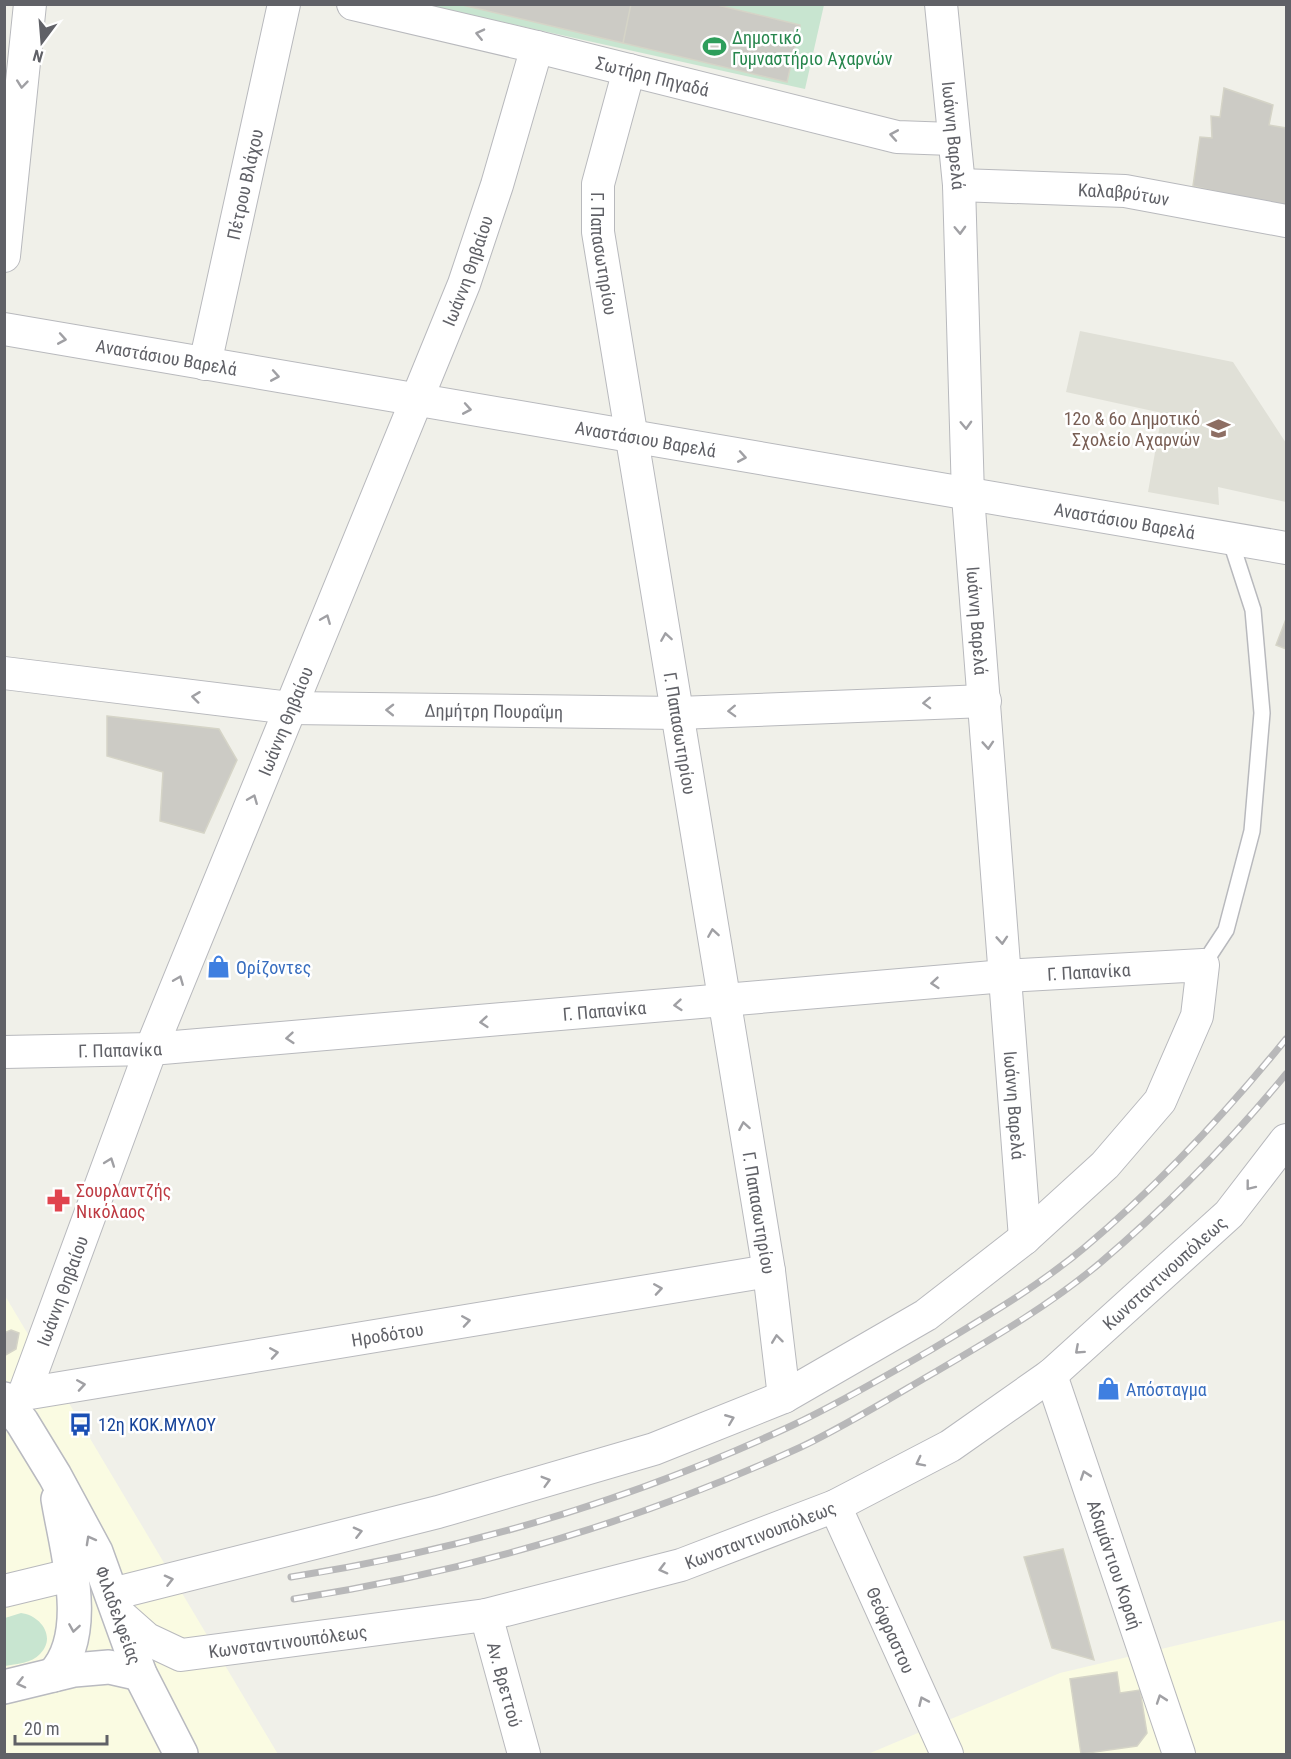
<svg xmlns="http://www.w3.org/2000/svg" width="1291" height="1759" font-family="'Roboto Condensed',sans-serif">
  <rect width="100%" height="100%" fill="#f0f0e9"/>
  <path fill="#fafbe2" d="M4,1294l272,457 2,3h-273z
    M1284,1620l2,5v129h-418l192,-81z"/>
  <path fill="#e0e0d7" d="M1080,331l153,31 53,81v59l-68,-15 1,18 -71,-13 14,-79 -96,-21z"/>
  <path fill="#c8e5d0" d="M425,5h399l-19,84z
    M21,1613c19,2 36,24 19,41 -8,9 -24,10 -35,12v-48z"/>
  <path fill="#cccbc5" stroke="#d5d4c7" stroke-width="1.5" d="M458,4h173l-8,39z
    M458,4h255l87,21 -13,57z
    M1224,88l49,17 -4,20 17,3v80l-93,-22 7,-49 12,1 -1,-22 9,1z
    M1286,619v30l-10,-4z
    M107,716l112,13 18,31 -33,73 -44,-12 3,-49 -56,-16z
    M11,1330l8,3 -3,16 -12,7v-23z
    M1063,1549l31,111 -42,-12 -28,-91z
    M1117,1672l3,21 20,-3 7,43 -10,13 -56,8 -11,-75z"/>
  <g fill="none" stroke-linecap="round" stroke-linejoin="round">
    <defs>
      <path id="lane" d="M1203,965l23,-35 26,-99 10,-118 -9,-103 -23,-71"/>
      <g id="street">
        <path id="s1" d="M353,4l184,43 360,90 55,2"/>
        <path id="s2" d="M941,4l18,181 9,311 57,742"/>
        <path id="s3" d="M629,70l-31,114v48l171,1039 15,126"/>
        <path id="s4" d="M959,185l166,6 161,30"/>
        <path d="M4,256l26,-252"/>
        <path id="s5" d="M4,329l1282,219"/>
        <path id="s6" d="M205,364l79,-360"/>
        <path id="s7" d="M4,673l286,35 388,5 307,-12"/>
        <path id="s8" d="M4,1052l147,-3 854,-73 198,-11 -6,51 -37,85 -55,64 -80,73 -99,77 -142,82 -130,52 -216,63 -326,82"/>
        <path id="s9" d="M1051,1375l128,379"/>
        <path id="s10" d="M24,1394l127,-345 313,-765 33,-99 40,-138"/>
        <path id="s11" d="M8,1404l16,-10 745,-123"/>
        <path id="s12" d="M835,1506l112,248"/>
        <path d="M4,1591l66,-16"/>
        <path id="s13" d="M486,1615l38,139"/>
        <path id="s14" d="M121,1616l26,23 34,16 305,-40 195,-50 154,-59 115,-60 101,-71 178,-161 57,-74"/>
      </g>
      <g id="secondary">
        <path id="s15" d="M4,1399l18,23 33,54 41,76 44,122 41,80"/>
        <path d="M53,1675c40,-41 13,-126 5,-176"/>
        <path d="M4,1687l70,-17 35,-3 31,7"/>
      </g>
    </defs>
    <use href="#lane" stroke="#b8b9bd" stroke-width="18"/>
    <use href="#street" stroke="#b8b9bd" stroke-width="34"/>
    <use href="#secondary" stroke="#b9bac0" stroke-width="36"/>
    <use href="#lane" stroke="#fff" stroke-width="15"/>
    <use href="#street" stroke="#fff" stroke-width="32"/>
    <use href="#secondary" stroke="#fff" stroke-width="33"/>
    <defs>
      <path id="rail" d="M291,1577c173,-27 341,-77 500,-151 47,-22 93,-49 138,-75 53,-32 107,-63 155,-103 74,-62 141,-134 202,-209
        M294,1599c174,-27 346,-78 507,-152 46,-22 91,-50 136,-76 56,-33 113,-66 163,-108 67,-57 130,-121 186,-189"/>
    </defs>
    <use href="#rail" stroke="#b8b8b9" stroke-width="7"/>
    <use href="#rail" stroke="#fff" stroke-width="4.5" stroke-dasharray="14" stroke-linecap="butt"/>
  </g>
  <defs><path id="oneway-chevron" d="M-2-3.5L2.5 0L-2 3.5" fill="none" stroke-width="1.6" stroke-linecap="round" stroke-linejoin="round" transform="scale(1.5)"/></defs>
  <g stroke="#a0a0a4">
    <use href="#oneway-chevron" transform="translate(480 34) rotate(-167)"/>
    <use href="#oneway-chevron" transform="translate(22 84) rotate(96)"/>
    <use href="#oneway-chevron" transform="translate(894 135) rotate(-170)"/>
    <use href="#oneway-chevron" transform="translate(960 230) rotate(88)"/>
    <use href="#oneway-chevron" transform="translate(62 339) rotate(10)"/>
    <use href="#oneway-chevron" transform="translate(275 376) rotate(10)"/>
    <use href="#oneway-chevron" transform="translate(467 409) rotate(10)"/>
    <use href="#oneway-chevron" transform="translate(966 425) rotate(88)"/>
    <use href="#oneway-chevron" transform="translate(742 457) rotate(10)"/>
    <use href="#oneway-chevron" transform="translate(326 619) rotate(-68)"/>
    <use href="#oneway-chevron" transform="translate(666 637) rotate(-99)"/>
    <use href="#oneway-chevron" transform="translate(196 697) rotate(-173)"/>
    <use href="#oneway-chevron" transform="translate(927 703) rotate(178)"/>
    <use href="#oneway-chevron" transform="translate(390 710) rotate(-179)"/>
    <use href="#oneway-chevron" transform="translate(732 711) rotate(178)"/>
    <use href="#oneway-chevron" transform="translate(988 745) rotate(86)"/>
    <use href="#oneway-chevron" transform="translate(253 799) rotate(-68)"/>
    <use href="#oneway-chevron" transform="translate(713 933) rotate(-99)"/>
    <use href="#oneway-chevron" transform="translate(1002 940) rotate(86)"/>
    <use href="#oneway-chevron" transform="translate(179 980) rotate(-68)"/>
    <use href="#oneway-chevron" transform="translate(935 983) rotate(175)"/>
    <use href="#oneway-chevron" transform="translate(678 1005) rotate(175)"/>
    <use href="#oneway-chevron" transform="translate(484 1022) rotate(175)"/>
    <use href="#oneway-chevron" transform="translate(290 1038) rotate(175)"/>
    <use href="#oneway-chevron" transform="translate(744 1126) rotate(-100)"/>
    <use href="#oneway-chevron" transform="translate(110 1162) rotate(-70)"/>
    <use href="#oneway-chevron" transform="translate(1250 1186) rotate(128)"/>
    <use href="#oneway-chevron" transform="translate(658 1289) rotate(-9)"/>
    <use href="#oneway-chevron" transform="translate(466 1321) rotate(-9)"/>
    <use href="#oneway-chevron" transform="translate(777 1339) rotate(-97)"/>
    <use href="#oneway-chevron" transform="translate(1079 1350) rotate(138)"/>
    <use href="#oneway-chevron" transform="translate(274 1353) rotate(-9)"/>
    <use href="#oneway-chevron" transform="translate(81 1385) rotate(-9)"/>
    <use href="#oneway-chevron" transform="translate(730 1419) rotate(-22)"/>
    <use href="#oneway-chevron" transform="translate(920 1462) rotate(153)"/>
    <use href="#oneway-chevron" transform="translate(1085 1475) rotate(-109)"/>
    <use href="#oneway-chevron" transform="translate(546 1481) rotate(-16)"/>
    <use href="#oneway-chevron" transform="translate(358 1532) rotate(-14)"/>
    <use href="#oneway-chevron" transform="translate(90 1540) rotate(-119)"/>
    <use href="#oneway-chevron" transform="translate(663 1569) rotate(165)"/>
    <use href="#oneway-chevron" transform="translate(169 1580) rotate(-14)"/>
    <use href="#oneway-chevron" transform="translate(74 1628) rotate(99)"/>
    <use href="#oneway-chevron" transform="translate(21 1683) rotate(166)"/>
    <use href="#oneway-chevron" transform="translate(1161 1699) rotate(-109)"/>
    <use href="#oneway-chevron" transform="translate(923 1701) rotate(-114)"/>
  </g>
  <defs>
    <symbol id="stadium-bare" viewBox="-9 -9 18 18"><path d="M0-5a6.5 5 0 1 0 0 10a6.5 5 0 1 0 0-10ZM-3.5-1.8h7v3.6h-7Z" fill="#2e9e5b" stroke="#fff" stroke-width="2.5" paint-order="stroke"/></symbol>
    <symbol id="school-bare" viewBox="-9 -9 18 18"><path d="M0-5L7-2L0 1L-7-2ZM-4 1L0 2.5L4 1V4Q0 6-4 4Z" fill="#8d6e63" stroke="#fff" stroke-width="2.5" paint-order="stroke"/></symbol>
    <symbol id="shop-bare" viewBox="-9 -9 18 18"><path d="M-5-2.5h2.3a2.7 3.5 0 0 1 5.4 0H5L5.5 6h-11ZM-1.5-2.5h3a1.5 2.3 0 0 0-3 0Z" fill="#3f7fe0" stroke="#fff" stroke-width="2.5" paint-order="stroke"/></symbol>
    <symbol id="pharmacy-bare" viewBox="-9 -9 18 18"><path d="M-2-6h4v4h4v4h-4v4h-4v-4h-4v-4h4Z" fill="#e0444e" stroke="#fff" stroke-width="2.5" paint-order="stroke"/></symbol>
    <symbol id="bus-bare" viewBox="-9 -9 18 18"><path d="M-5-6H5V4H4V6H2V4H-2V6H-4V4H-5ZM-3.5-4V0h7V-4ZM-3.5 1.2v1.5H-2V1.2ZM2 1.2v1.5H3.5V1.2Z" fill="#1a4fb4" stroke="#fff" stroke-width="2.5" paint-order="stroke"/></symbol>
  </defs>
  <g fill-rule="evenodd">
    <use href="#stadium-bare" x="698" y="30" width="33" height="33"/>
    <use href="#school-bare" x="1202" y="412" width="33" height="33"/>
    <use href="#shop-bare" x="202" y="950" width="33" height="33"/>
    <use href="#pharmacy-bare" x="42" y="1184" width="33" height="33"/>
    <use href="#shop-bare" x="1092" y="1372" width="33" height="33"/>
    <use href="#bus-bare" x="64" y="1408" width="33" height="33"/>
  </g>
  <g text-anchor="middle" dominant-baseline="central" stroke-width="5" stroke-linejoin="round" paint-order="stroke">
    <g font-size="18" fill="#27864d" stroke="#fff" text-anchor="start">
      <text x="732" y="37">Δημοτικό<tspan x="732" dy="21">Γυμναστήριο Αχαρνών</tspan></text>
    </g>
    <g font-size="18" fill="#606167" stroke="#fff">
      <text stroke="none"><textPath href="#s1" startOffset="308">Σωτήρη Πηγαδά</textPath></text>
      <text stroke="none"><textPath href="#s2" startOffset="132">Ιωάννη Βαρελά</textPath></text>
      <text stroke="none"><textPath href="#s6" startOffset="184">Πέτρου Βλάχου</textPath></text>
      <text stroke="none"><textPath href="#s4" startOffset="165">Καλαβρύτων</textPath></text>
      <text stroke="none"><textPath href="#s3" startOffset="188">Γ. Παπασωτηρίου</textPath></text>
      <text stroke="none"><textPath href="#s10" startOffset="1208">Ιωάννη Θηβαίου</textPath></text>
      <text stroke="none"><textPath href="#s5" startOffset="165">Αναστάσιου Βαρελά</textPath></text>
      <text stroke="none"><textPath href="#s5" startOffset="651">Αναστάσιου Βαρελά</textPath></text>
      <text stroke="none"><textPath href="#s5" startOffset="1137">Αναστάσιου Βαρελά</textPath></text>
      <text stroke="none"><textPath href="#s2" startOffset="618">Ιωάννη Βαρελά</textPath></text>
      <text stroke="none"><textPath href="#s7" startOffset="492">Δημήτρη Πουραΐμη</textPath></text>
      <text stroke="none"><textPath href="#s10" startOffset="722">Ιωάννη Θηβαίου</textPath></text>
      <text stroke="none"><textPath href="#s3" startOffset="674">Γ. Παπασωτηρίου</textPath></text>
      <text stroke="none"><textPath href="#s8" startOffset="1088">Γ. Παπανίκα</textPath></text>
      <text stroke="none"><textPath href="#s8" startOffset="602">Γ. Παπανίκα</textPath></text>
      <text stroke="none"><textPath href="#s8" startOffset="116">Γ. Παπανίκα</textPath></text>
      <text stroke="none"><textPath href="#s2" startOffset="1104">Ιωάννη Βαρελά</textPath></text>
      <text stroke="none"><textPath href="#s3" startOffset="1160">Γ. Παπασωτηρίου</textPath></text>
      <text stroke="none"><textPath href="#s14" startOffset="1152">Κωνσταντινουπόλεως</textPath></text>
      <text stroke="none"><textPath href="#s10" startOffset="110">Ιωάννη Θηβαίου</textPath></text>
      <text stroke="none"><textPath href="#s11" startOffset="387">Ηροδότου</textPath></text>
      <text stroke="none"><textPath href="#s14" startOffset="666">Κωνσταντινουπόλεως</textPath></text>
      <text stroke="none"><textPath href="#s9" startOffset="200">Αδαμάντιου Κοραή</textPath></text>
      <text stroke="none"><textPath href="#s15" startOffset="246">Φιλαδελφείας</textPath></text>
      <text stroke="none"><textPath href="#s12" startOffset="136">Θεόφραστου</textPath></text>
      <text stroke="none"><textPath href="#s14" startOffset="180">Κωνσταντινουπόλεως</textPath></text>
      <text stroke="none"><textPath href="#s13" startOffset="72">Αν. Βρεττού</textPath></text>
    </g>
    <g font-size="18" fill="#785e54" stroke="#fff" text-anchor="end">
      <text x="1200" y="418">12ο &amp; 6ο Δημοτικό<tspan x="1200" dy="21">Σχολείο Αχαρνών</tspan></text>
    </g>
    <g font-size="18" fill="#366cbe" stroke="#fff" text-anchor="start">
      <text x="236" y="967">Ορίζοντες</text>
      <text x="1126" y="1389">Απόσταγμα</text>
    </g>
    <g font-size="18" fill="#be3a42" stroke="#fff" text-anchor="start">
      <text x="76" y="1190">Σουρλαντζής<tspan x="76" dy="21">Νικόλαος</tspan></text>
    </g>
    <g font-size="18" fill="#164399" stroke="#fff" text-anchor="start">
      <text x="98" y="1424">12η ΚΟΚ.ΜΥΛΟΥ</text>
    </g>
  </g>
  <rect width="1291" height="1759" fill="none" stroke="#606167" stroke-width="12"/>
  <g transform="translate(42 42) rotate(196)" stroke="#ffffff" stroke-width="4.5" paint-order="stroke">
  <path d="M0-4.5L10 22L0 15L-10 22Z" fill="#606167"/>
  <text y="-9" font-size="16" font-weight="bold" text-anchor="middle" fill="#606167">N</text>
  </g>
  <path d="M15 1735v9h92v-9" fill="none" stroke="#606167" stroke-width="3"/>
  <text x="24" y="1735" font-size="18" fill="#606167" stroke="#ffffff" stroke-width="4.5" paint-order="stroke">20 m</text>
</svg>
